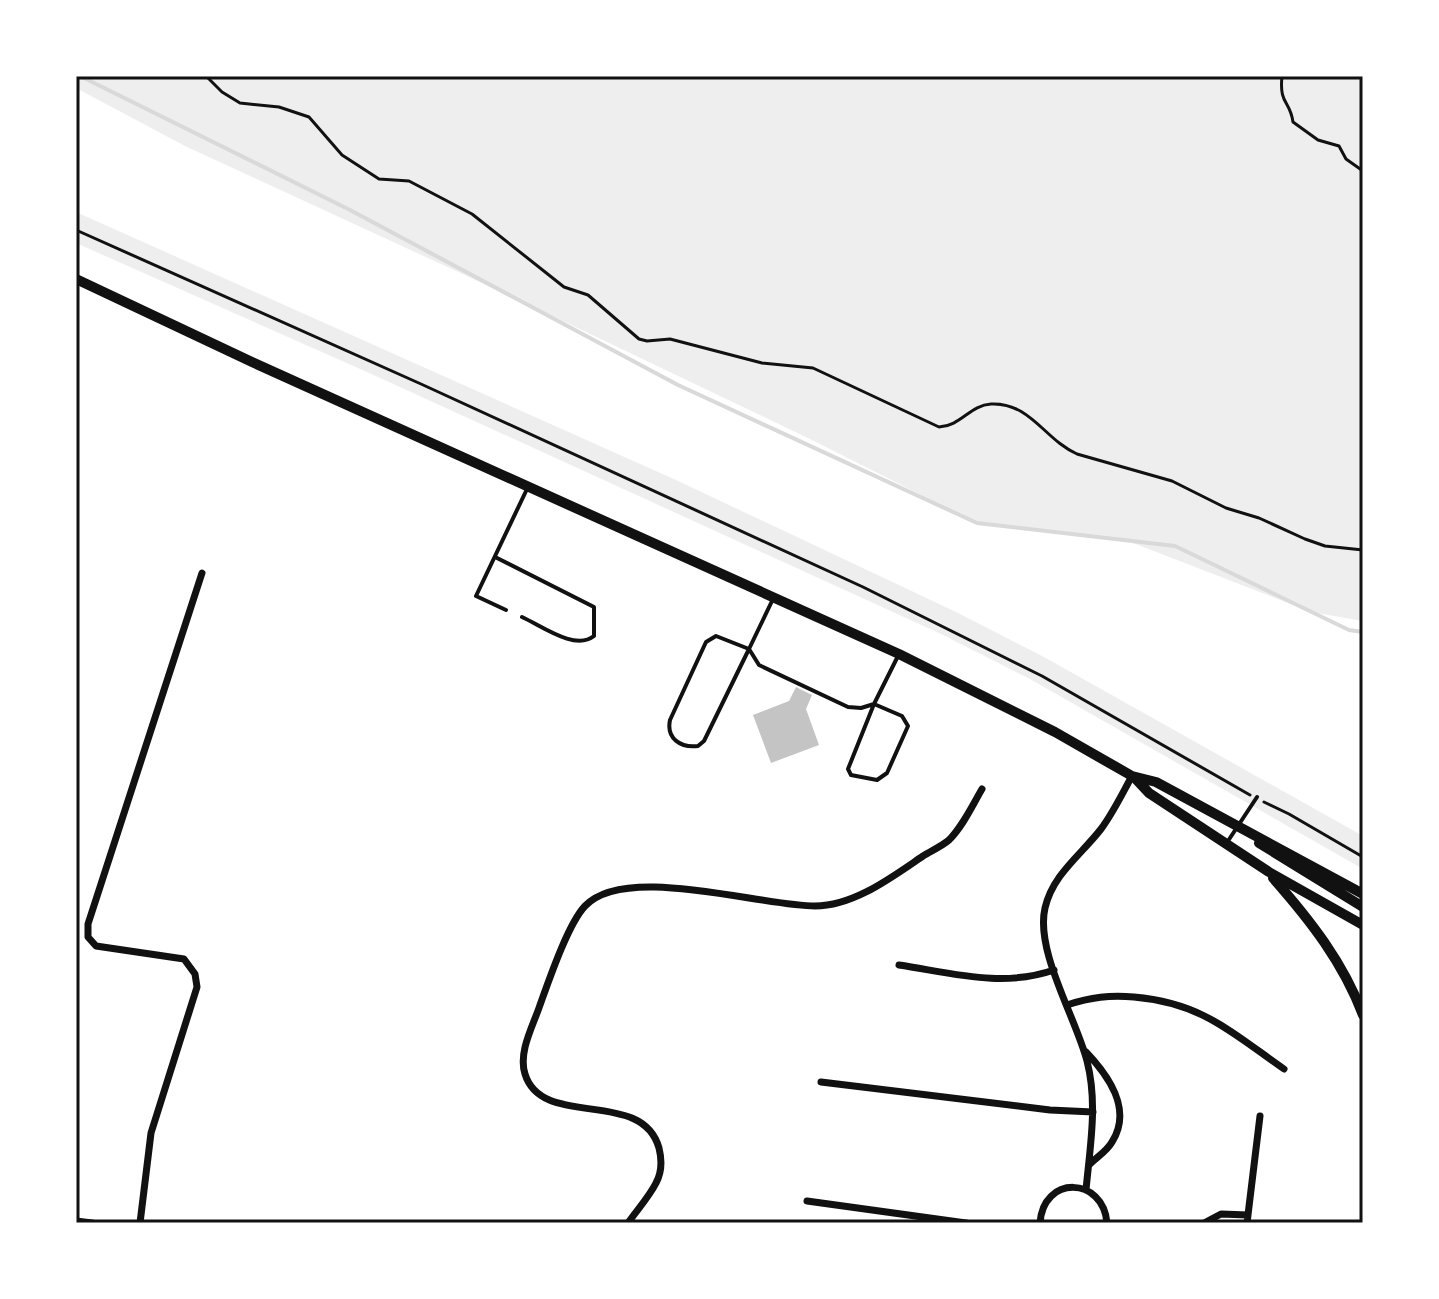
<svg xmlns="http://www.w3.org/2000/svg" width="1439" height="1299" font-family="'Nunito Sans',sans-serif">
  <rect width="100%" height="100%" fill="#fff"/>
  <path fill="#eee" d="M76,76h1287v545l-52,-9 -183,-71 -151,-18 -165,-83 -293,-140 -334,-154 -109,-58z
    M76,212l600,268 280,132 88,45 319,179v33l-333,-190 -91,-46 -572,-261 -291,-129z"/>
  <g fill="none" stroke-linecap="round" stroke-linejoin="round">
    <path stroke="#d9d9d9" stroke-width="4" d="M80,76l270,134 328,175 299,138 198,23 174,84 14,2"/>
  </g>
  <path fill="#c4c4c4" d="M796,687l16,8 -6,14 13,36 -48,18 -18,-48 36,-14z"/>
  <g fill="none" stroke-linecap="round" stroke-linejoin="round">
    <path stroke="#111" stroke-width="3" d="M206,76l16,16 18,11 39,4 30,10 33,38 37,24 30,2 63,33 92,73 24,8 51,44 8,2 23,-2 92,24 51,5 126,59c22,-1 31,-22 52,-23 39,-2 54,36 86,50l95,27 54,27 33,10 46,21 20,7 38,4
      M1282,76c-3,29 8,24 11,46l25,18 21,6 7,13 17,12
      M76,230l345,154 442,203 179,89 208,119
      M1264,802l25,12 74,43"/>
    <path stroke="#111" stroke-width="4" d="M495,557l99,50v29c-19,15 -52,-10 -72,-19
      M773,599l-24,50 10,16 89,42 13,1 13,-4 24,-48
      M506,610l-30,-14 51,-107
      M716,636l33,13 -45,92 -6,5c-17,2 -32,-7 -28,-26l36,-78z
      M874,704l28,12 6,10 -21,47 -10,7 -26,-5 -3,-6z
      M1228,841l29,-44"/>
    <path stroke="#111" stroke-width="7" d="M899,965c53,8 103,23 155,5
      M1067,1005c24,-8 43,-10 67,-8 68,6 97,35 150,72
      M1086,1052c22,23 47,57 26,90 -5,9 -15,15 -22,22
      M821,1082l229,28 43,2
      M1086,1190c4,-44 12,-86 1,-129 -11,-43 -52,-110 -42,-153 8,-34 36,-53 56,-79 12,-16 21,-35 31,-53
      M807,1201l159,22
      M76,1221l16,2
      M140,1223l11,-90 46,-146 -2,-13 -11,-15 -88,-13 -8,-9v-13l114,-351
      M628,1223c9,-13 21,-26 28,-40 6,-11 6,-23 3,-35 -17,-61 -117,-18 -134,-74 -7,-22 8,-48 15,-69 9,-25 28,-81 45,-99 40,-43 175,0 230,0 39,0 77,-29 108,-50 8,-5 19,-10 26,-16 14,-14 23,-34 33,-51
      M1040,1223c3,-48 63,-47 67,0
      M1204,1223l17,-9 27,1
      M1247,1223l13,-107"/>
    <path stroke="#111" stroke-width="10" d="M76,279l176,83 647,292 156,78 77,44 24,6 207,112
      M1134,777l15,16 120,79 94,53
      M1259,843l104,64
      M1273,878c37,42 70,84 90,137"/>
  </g>
  <rect width="1439" height="1299" fill="none" stroke="#ffffff" stroke-width="156"/>
  <rect x="78" y="78" width="1283" height="1143" fill="none" stroke="#111" stroke-width="3"/>
</svg>
